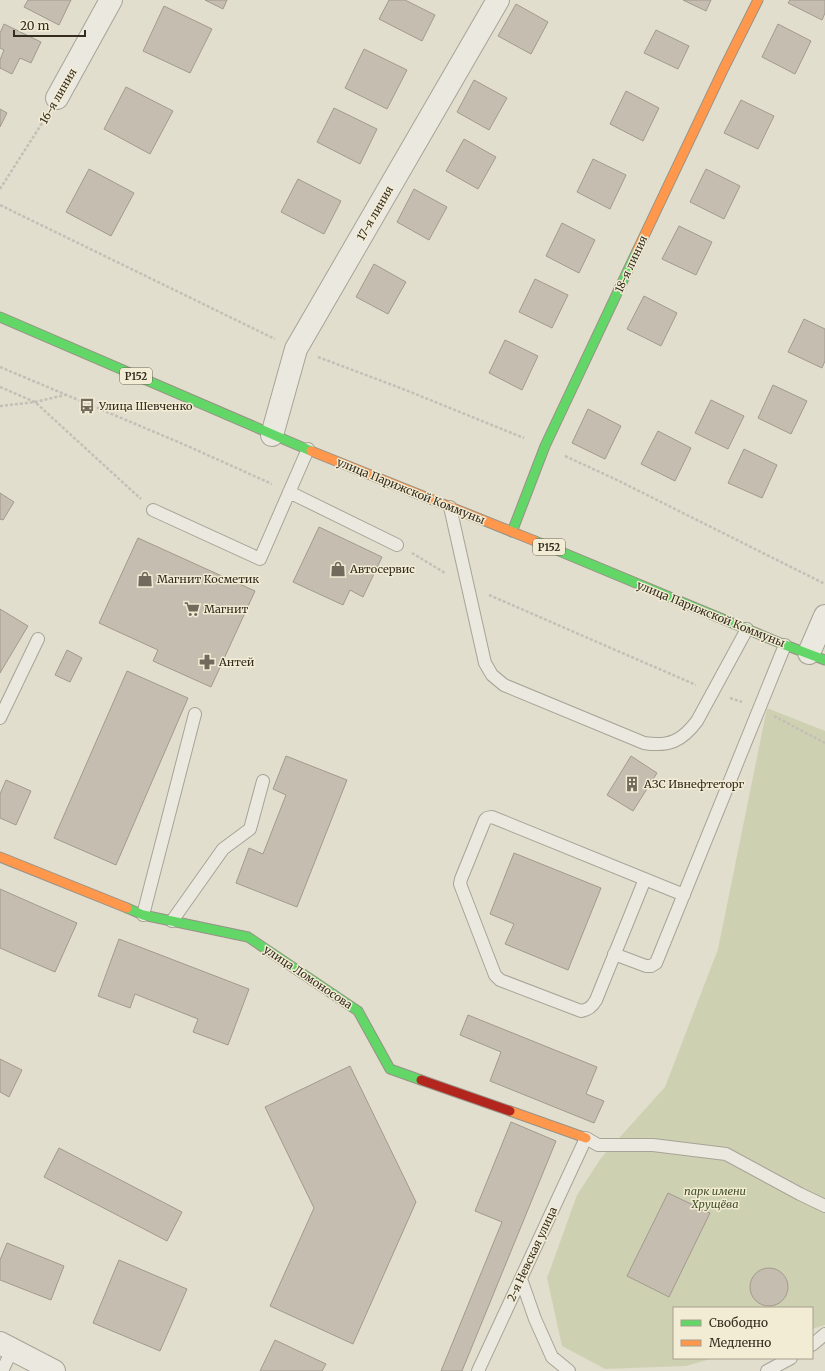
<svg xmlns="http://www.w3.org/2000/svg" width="825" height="1371" font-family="Merriweather,serif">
  <rect width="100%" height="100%" fill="#e2dece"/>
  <path fill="#ced1b1" d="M767,708l58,23v594l-13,4v-21h-138v50h40l-28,8 -81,3 -43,-23 -15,-68 30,-83 24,-37 64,-71 53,-138z"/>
  <path fill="#c5bdaf" stroke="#a29a8d" d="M28,0h43l-12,25 -35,-18z
    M205,0h22l-4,9z
    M389,0h16l30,15 -13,26 -43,-22z
    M683,0h28l-5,11z
    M790,0h35v13l-3,7 -34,-17z
    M516,4l32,18 -17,32 -33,-18z
    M164,6l48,23 -22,44 -47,-22z
    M4,24l37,18 -10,21 -11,-5 -8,16 -12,-6v-8l4,-10 -4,-2v-15z
    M778,24l33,17 -16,33 -33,-17z
    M656,30l33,16 -11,23 -34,-16z
    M364,49l43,21 -20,39 -42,-21z
    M474,80l33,18 -18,32 -32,-18z
    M126,87l47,24 -23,43 -46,-25z
    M626,91l33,17 -16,33 -33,-17z
    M741,100l33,16 -16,33 -34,-16z
    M334,108l43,21 -17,35 -43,-22z
    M0,109l7,4 -7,14z
    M464,139l32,18 -18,32 -32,-18z
    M593,159l33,16 -16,34 -33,-17z
    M89,169l45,24 -23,43 -45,-24z
    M706,169l34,17 -16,33 -34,-17z
    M298,179l43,22 -17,33 -43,-22z
    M414,189l33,18 -18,33 -32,-18z
    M562,223l33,17 -16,33 -33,-17z
    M679,226l33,16 -16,33 -34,-16z
    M374,264l32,18 -18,32 -32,-17z
    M535,279l33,16 -16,33 -33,-16z
    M644,296l33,17 -16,33 -34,-17z
    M804,319l21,10v32l-3,7 -34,-16z
    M505,340l33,16 -16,34 -33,-17z
    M773,385l34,16 -16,33 -33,-16z
    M711,400l33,16 -16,33 -33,-16z
    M588,409l33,17 -16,33 -33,-16z
    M658,431l33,17 -16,33 -34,-17z
    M744,449l33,16 -15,33 -34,-15z
    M0,493l14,9 -11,18 -3,-1z
    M319,527l63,30 -19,40 -13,-7 -7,15 -50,-23z
    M138,538l117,53 -44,96 -58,-26 5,-11 -59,-27z
    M0,609l28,17 -28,47z
    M67,650l15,8 -12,24 -15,-7z
    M127,671l61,27 -72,167 -62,-27z
    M286,756l61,24 -50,127 -61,-24 13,-35 14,6 23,-59 -13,-6z
    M631,756l26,17 -24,38 -26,-16z
    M6,780l25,11 -15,34 -16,-7v-24z
    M514,853l87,35 -33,82 -63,-26 9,-20 -24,-10z
    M0,889l77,34 -22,49 -55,-24z
    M119,939l130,50 -21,56 -35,-13 5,-13 -63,-25 -5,14 -32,-12z
    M468,1015l129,52 -11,27 18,7 -10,22 -104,-42 11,-29 -41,-17z
    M0,1059l22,11 -13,27 -9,-5z
    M350,1066l66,136 -63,142 -83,-38 44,-98 -49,-101z
    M511,1122l45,19 -94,230h-21l61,-149 -27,-11z
    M59,1148l123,64 -15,29 -123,-64z
    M668,1193l42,20 -41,84 -42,-21z
    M7,1243l57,23 -13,34 -51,-20v-20z
    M119,1260l68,29 -27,62 -67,-28z
    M750 1287a19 19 0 1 1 38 0a19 19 0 1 1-38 0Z
    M275,1340l51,24 -4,7h-62z"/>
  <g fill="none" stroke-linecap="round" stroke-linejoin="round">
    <defs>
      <path id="lane" d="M289,492l108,53
        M450,507l35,156 7,12 12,10 140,58c25,4 38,-2 53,-22l50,-92
        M153,510l107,49 48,-110
        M0,718l38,-79
        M645,879l-49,121c-4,7 -8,10 -15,11l-81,-31 -5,-5 -35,-91 1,-5 24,-59 2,-2 5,-1 192,78
        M143,915l52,-201
        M172,921l51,-72 27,-20 13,-48
        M614,954l32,12h5l5,-3 129,-318
        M521,1279l14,40 17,38 17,14
        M812,1345l13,-11
        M2,1371l10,-21
        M478,1371l108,-233 12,7h55l73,9 74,40 25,12
        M767,1371l24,-13"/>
      <path id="street" d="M57,98l54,-98
        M272,435l24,-86 202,-349
        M809,653l16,-37
        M0,1343l54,28"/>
      <path id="fast" d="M0,317l311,134
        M512,532l33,-86 92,-195
        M535,541l250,104 40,15
        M127,908l16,7 105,22 110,74 32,58 31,11"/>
      <path id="slow" d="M637,251l86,-181 35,-70
        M311,451l224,90
        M0,857l127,51
        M510,1111l76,27"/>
      <path id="jam" d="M421,1080l89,31"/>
    </defs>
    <use href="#lane" stroke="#a7a397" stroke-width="14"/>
    <use href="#street" stroke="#a7a397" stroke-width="24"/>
    <use href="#fast" stroke="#979286" stroke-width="11"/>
    <use href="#slow" stroke="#979286" stroke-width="11"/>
    <use href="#jam" stroke="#979286" stroke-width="11"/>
    <path stroke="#c3bfb6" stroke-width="2.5" stroke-dasharray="3 2" stroke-linecap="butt" d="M0,189l46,-72
      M0,205l275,134
      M318,357l85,32 121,49
      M0,367l183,77 89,40
      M0,387l35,15 106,97
      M0,406l35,-4 30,-7
      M565,456l50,23 210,105
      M412,553l33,20
      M489,595l207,90
      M730,698l12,4
      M774,716l51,27"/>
    <use href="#lane" stroke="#eae8df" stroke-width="12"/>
    <use href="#street" stroke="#eae8df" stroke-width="22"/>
    <use href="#fast" stroke="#63d668" stroke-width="9"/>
    <use href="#slow" stroke="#ff974d" stroke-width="9"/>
    <use href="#jam" stroke="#b3261e" stroke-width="9"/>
  </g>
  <defs>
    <symbol id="bus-bare" viewBox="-9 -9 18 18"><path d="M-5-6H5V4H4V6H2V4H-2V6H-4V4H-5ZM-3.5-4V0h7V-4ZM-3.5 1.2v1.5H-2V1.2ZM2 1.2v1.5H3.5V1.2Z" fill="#726a5d" stroke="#f2ecd4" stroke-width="2.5" paint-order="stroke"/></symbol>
    <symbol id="shop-bare" viewBox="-9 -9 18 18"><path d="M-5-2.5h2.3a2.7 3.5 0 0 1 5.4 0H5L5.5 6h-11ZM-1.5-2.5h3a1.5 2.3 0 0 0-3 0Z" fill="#726a5d" stroke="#f2ecd4" stroke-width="2.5" paint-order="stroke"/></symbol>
    <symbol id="supermarket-bare" viewBox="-9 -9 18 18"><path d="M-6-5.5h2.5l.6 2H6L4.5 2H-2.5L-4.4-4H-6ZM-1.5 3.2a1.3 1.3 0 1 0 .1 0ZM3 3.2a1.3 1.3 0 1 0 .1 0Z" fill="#726a5d" stroke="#f2ecd4" stroke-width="2.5" paint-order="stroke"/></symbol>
    <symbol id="pharmacy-bare" viewBox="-9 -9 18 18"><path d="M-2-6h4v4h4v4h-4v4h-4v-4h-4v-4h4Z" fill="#726a5d" stroke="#f2ecd4" stroke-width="2.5" paint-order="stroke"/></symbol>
    <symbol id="building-bare" viewBox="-9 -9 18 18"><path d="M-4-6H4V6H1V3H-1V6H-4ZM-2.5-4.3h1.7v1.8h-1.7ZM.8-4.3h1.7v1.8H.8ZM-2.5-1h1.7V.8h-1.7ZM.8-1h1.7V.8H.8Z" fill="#726a5d" stroke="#f2ecd4" stroke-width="2.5" paint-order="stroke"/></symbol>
  </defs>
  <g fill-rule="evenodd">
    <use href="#bus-bare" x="76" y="395" width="22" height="22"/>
    <use href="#shop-bare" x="327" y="558" width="22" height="22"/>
    <use href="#shop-bare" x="134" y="568" width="22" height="22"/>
    <use href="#supermarket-bare" x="181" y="598" width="22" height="22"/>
    <use href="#pharmacy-bare" x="196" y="651" width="22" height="22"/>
    <use href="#building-bare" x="621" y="773" width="22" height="22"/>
  </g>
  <g text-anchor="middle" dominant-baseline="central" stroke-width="3" stroke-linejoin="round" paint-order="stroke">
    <g fill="#f2ecd4" stroke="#6e6656" stroke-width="1">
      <rect x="120" y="368" width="32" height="16" rx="3"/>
      <rect x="533" y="539" width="32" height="16" rx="3"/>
    </g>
    <g font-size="10" font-weight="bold" fill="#352c20">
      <text x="136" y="376">Р152</text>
      <text x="549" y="547">Р152</text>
    </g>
    <g font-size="11" fill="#352c20" stroke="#f2ecd4">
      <text transform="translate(58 96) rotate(-60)">16-я линия</text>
      <text transform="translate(375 213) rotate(-60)">17-я линия</text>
      <text transform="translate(631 264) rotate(-65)">18-я линия</text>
      <text transform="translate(411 491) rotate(22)">улица Парижской Коммуны</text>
      <text transform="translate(711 614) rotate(22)">улица Парижской Коммуны</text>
      <text transform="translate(308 977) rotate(34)">улица Ломоносова</text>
      <text transform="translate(532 1254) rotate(-65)">2-я Невская улица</text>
    </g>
    <g font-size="11" fill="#352c20" stroke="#f2ecd4" text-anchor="start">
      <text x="99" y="406">Улица Шевченко</text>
      <text x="350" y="569">Автосервис</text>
      <text x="157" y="579">Магнит Косметик</text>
      <text x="204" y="609">Магнит</text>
      <text x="219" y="662">Антей</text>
      <text x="644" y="784">АЗС Ивнефтеторг</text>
    </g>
    <g font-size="11" font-style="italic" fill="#425028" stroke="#f2ecd4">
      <text x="715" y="1191">парк имени<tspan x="715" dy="13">Хрущёва</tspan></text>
    </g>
  </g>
  <rect x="673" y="1307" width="140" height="52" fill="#f2ecd4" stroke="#a69f8c"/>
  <rect x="681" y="1320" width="20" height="6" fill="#63d668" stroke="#a69f8c"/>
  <text x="709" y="1327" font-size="12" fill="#352c20">Свободно</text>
  <rect x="681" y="1340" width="20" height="6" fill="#ff974d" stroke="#a69f8c"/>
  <text x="709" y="1347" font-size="12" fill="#352c20">Медленно</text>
  <path d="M14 30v6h71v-6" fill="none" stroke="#352c20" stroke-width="2"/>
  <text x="20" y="30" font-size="12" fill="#352c20" stroke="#f2ecd4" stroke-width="3" paint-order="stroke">20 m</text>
</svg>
